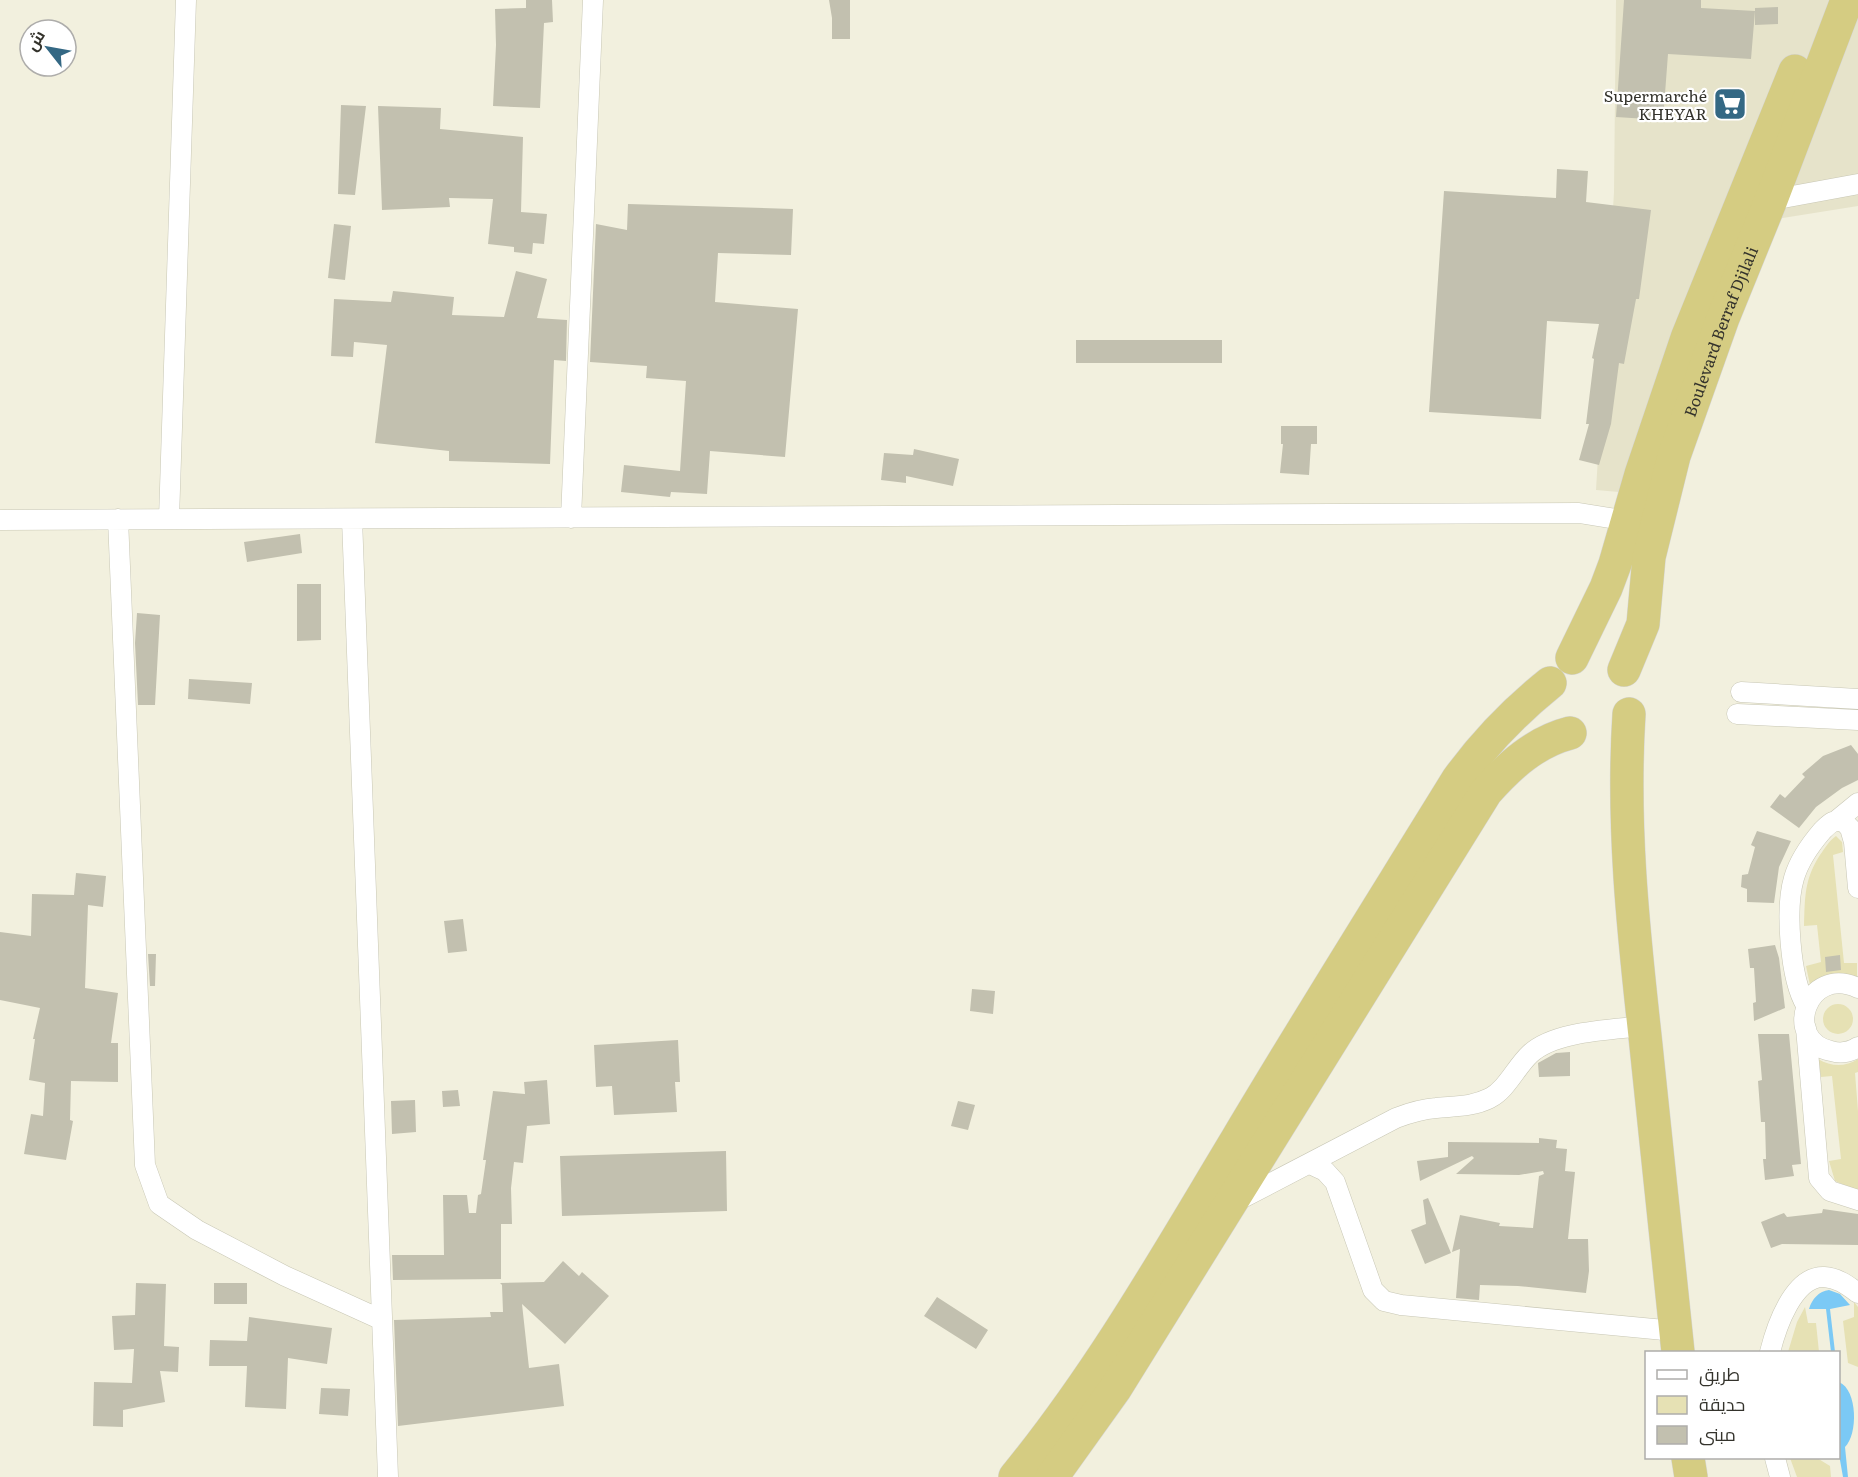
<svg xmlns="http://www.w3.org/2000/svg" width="1858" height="1477" font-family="Literata,Cairo,serif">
  <rect width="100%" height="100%" fill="#f2f0de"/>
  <path fill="#e6e3ca" d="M1616,0h242v206l-143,23 -96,263 -23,-2 18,-298z"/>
  <path fill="#e6e1b4" d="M1836,836l6,6 1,10 -10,3 11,108h13v15c-17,-8 -32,-3 -47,7l-4,-19 15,-4 -4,-37 -13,1c1,-29 0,-46 16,-71 5,-7 9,-14 16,-19z
    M1823 1019a15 15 0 1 1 30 0a15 15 0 1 1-30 0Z
    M1818,1059c14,8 27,8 40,0v13l-3,1 3,38v80l-23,-10 -6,-20 12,-2 -9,-83 -11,1z
    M1854,1302l4,5v60l-10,-4 -5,-42 11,-4z
    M1805,1307l3,16h8l3,29h-31l9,-30z
    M1790,1458h27l13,8 1,11h-34z"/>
  <path fill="#7bc9f5" d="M1829,1290l11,4 10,11 -20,4 5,43h-4l-5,-43h-17c3,-10 10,-18 20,-19z
    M1839,1379v3c19,8 19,53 6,65l3,30h-5l-5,-28z"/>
  <path fill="#c2c0af" d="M526,0h26l1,22 -9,1 -4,85 -47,-2 3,-61 -1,-36 31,-1z
    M829,0h21v39h-18v-21z
    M1624,0h77v8l54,3 -4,48 -83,-5 -5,66 -47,-3z
    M1778,7v17l-23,1v-17z
    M341,105l25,1 -11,89 -17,-1z
    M378,106l63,2 -1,21 83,8 -2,75 26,2 -3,30 -11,-1 -1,11 -18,-2v-5l-26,-3 5,-45 -44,-1 1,9 -68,3z
    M1557,169l31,2 -2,31 65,8 -12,89h-3l-12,65 -5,-1 -8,61 -12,41 -20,-5 10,-36h-3l8,-65 -2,-1 7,-34 -52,-3 -6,98 -112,-7 15,-221 112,7z
    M628,204l165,5 -2,46 -73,-2 -3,49 83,7 -13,148 -75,-6 -3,43 -36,-2 -1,5 -49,-5 3,-27 56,6 6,-90 -40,-3 1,-12 -57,-4 6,-138 31,6z
    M334,224l17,2 -6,54 -17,-2z
    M516,271l31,8 -10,39 30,2 -1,41 -12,-1 -4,104 -101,-3v-10l-74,-8 12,-98 -33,-3 -1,15 -22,-1 3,-57 57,3 2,-11 61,6 -2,18 52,2z
    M1076,340h146v23h-146z
    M1281,426h36v18h-6l-2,31 -29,-2 3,-29h-2z
    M914,449l45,10 -6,27 -47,-10v7l-25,-3 3,-27 29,2z
    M300,534l2,19 -55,9 -3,-20z
    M297,584h24v56l-24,1z
    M137,613l23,2 -5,90h-17l-3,-62z
    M189,679l63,4 -2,21 -62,-5z
    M1851,745l7,9v26l-16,8 -26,19 -17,21 -29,-21 10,-13 5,4 20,-21 -3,-3 21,-18z
    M1757,831l34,10 -12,26 -5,36 -27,-1v-13l-6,-2 1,-12 6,-1 7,-27 -4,-2z
    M76,873l30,3 -3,31 -15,-2 -3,83 33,5 -7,50h7v39l-47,-1 -1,39 3,1 -7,39 -42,-6 7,-40 12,2 2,-33 -16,-3 6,-41h-2l7,-31 -40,-8v-68l31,4 1,-42 42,1z
    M463,919l4,32 -19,2 -4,-32z
    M1775,945l4,13 6,50 -31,13 -1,-18 3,-1 -2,-34h-4l-2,-19z
    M148,954h8l-1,32h-5z
    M1840,955l1,15 -15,2 -1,-15z
    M972,989l23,2 -2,23 -23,-3z
    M1758,1034h31l12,130 -9,1 2,11 -29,4 -2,-21h3l-1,-37h-4l-3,-41 4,-1z
    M678,1040l2,42h-5l2,30 -63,3 -2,-29 -16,1 -2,-42z
    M1570,1052v24l-31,1 -1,-14 18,-10z
    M547,1080l3,44 -23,2 -4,37 -9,-1 -3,26 1,36h-11v55l-108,1 -1,-25h52l-1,-60h24l2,18h7l2,-18 3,-1 5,-34h-3l10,-69 32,3 -1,-12z
    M458,1090l2,16 -17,1 -1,-16z
    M415,1100l1,32 -24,2 -1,-33z
    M958,1101l17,4 -7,25 -17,-4z
    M1539,1138l18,2 -1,8 11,1 -2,22 10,1 -7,67h20l1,32 -3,22 -68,-7 -38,-1 -1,15 -23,-2 4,-49 -8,3 8,-37 40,8 -1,3 34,2 6,-52 5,-2 -1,-3 -24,4 -63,-1 18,-16 -2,-2 -52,25 -3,-20 31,-4v-15l91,1z
    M726,1151l1,60 -165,5 -2,-60z
    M1428,1198l23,55 -26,11 -14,-34 15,-6 -3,-24z
    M1823,1209l35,5v31l-76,-1 -11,4 -10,-26 23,-9 3,4 35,-4z
    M563,1261l16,15 3,-4 27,24 -44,48 -43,-40 7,64 30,-4 5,42 -166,20 -4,-106 97,-3 -1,-5h13l-1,-27 -2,-2 44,-1z
    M136,1283l30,1 -2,62 15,1 -1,25 -18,-1 5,31 -42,8v17l-30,-1 1,-44 38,1 2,-34 -20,1 -2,-34 23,-1z
    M214,1283h33v21h-33z
    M937,1297l51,33 -12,19 -52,-33z
    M249,1317l83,11 -5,36 -39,-6 -2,51 -41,-2 2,-41h-38l1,-26 37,1z
    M321,1388l29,1 -2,27 -29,-2z"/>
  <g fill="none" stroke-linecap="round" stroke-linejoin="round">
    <defs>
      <path id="street" d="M1771,200l87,-16
        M571,518l22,-518
        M118,519l27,646 14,39 38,26 88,46 97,44
        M169,519l17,-519
        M352,519l36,958
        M0,520l1579,-7 49,8
        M1741,692l117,7
        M1737,714l121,6
        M1836,821l22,-18
        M1858,988c-52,-24 -76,53 -27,63 10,3 19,1 27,-4
        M1806,1005c-16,-26 -21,-97 -12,-127 5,-17 16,-33 28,-47 7,-7 13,-14 23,-8l5,5 4,14 4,46
        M1806,1028l13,150 11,13 28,9
        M1310,1164l15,7 10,11 38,108 11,11 17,4 274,26
        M1233,1203l163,-85c13,-5 26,-9 40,-10 19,-2 36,-1 54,-10 17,-9 26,-31 40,-44 24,-23 80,-24 114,-28
        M1770,1352c6,-24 23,-76 54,-75 14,1 23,8 34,16
        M1775,1458l5,19"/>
      <g id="highway">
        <path d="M1572,658l34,-70 9,-24 26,-90 46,-136 108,-267"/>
        <path id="s1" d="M1624,670l19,-46 6,-67 25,-101 49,-138 48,-118 76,-200"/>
        <path d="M1629,714c-7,109 4,214 16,322 11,105 22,211 33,316"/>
        <path d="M1688,1458l3,19"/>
        <path d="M1015,1477c86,-105 152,-222 222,-338 72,-121 147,-240 221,-360 27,-37 56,-67 92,-96"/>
        <path d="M1052,1477l63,-88 371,-597c23,-26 49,-50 84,-59"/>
      </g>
    </defs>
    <use href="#street" stroke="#c8c7b5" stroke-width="21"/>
    <use href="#highway" stroke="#d6d6d5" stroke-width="34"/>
    <use href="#street" stroke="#fff" stroke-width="20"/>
    <use href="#highway" stroke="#d5cc82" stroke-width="33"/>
  </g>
  <defs>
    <symbol id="supermarket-square" viewBox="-11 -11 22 22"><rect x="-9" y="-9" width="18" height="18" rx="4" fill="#346884" stroke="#fff"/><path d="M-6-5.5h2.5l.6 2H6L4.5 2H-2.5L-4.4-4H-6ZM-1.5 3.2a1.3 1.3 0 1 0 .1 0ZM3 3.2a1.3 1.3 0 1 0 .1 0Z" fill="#fff"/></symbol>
  </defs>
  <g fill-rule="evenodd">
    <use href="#supermarket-square" x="1711" y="85" width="38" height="38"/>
  </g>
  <g text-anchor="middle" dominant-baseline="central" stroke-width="4.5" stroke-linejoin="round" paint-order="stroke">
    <g font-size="16" fill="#34332c" stroke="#fff" text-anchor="end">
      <text x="1707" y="95">Supermarché<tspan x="1707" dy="18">KHEYAR</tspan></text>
    </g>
    <g font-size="16" fill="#34332c" stroke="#fff">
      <text stroke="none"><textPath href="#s1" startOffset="354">Boulevard Berraf Djilali</textPath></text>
    </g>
  </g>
  <rect x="1645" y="1351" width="195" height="108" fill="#ffffff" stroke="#aeadab" stroke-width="1.5"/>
  <rect x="1657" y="1370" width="30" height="9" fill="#ffffff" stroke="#aeadab" stroke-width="1.5"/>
  <text x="1699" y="1381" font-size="18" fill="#34332c">طريق</text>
  <rect x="1657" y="1396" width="30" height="18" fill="#e6e1b4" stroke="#aeadab" stroke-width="1.5"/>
  <text x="1699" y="1411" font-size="18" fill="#34332c">حديقة</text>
  <rect x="1657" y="1426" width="30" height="18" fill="#c2c0af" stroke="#aeadab" stroke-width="1.5"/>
  <text x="1699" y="1441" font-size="18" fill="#34332c">مبنى</text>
  <g transform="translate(48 48) rotate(301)"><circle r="28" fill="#ffffff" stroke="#aeadab" stroke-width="1.5"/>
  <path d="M0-4.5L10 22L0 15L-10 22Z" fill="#346884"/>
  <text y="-9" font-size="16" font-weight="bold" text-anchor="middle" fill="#34332c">ش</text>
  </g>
</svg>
